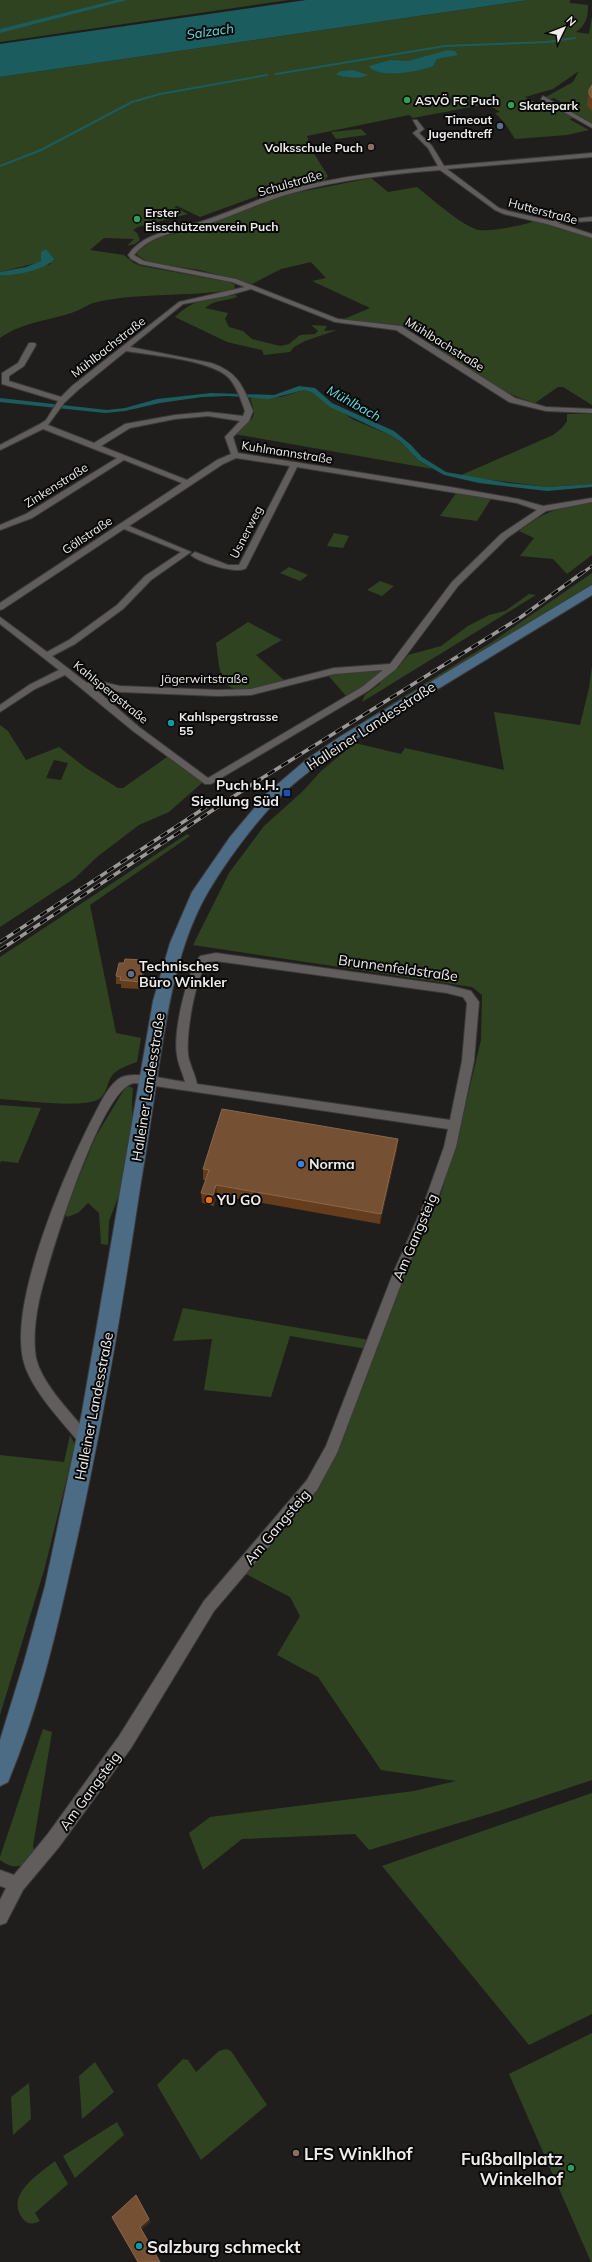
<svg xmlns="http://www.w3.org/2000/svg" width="592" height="2262" font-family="Mulish,sans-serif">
  <rect width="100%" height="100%" fill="#201e1d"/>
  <path fill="#2f4320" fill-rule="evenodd" d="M0,0h289l-289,42z
    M529,0h41v3l18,2c0,12 -2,20 -12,27l13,2 3,-18v108l-23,-12 6,-2 -21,-12 -7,2 -3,-2 29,-16 6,-11 -26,18 -28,8 13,7 -4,2 20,2 20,10 -5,1 20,11 -22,5 -52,4 -11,-17 -9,-9 5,-1 -13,-8 -74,14 -4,-3 -102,21 4,13 17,27 -5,6 -15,3 -4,-3 -33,9 -71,26 -23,-11 -3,1 14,7 -50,13 -5,3 4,3 3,7 -5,4 -8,2 7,-7 -30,-1 -14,12 34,5 10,8 7,3 88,16 5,2 1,3 -2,3c-46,7 -95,2 -140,13 -8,3 -16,9 -25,11 -23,7 -47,9 -68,24v-63l51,-11 -10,-12 1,9 -5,2 -37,9v-195z
    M361,129l6,6 -31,4 -5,-7z
    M371,178l17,14 29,-5c14,11 46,40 62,43 11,2 46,-5 56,-9l57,17v167l-29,-18h-5l-23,16c-42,-11 -84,-47 -120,-71 -23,-11 -47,-7 -71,-13l26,-11 -58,-27 14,-3 -15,-16 -30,7 -29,15 -52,-14 -52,-8 -11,-7v-3l19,-14 33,-8 101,-36z
    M236,295l1,2c-10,4 -24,3 -32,11l23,5 -3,6 4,8 14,4 9,8 28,7 9,-2 11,-9 15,-1 3,-3 -7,-6 16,1 -3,5 13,-1 -32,11 -11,6 -4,5 -26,3 -2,-5 -35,-8 -52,-25c19,-19 36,-19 61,-22z
    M304,390l9,3 41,27 36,15 10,6 18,19 15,9 -199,-35c17,-15 25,-13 16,-36l31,-1z
    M567,414h25v70l-44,3 -89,-11 94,-41 9,-7 5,-7z
    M457,492l34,7 -14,22 -37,-5z
    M592,502v53l-25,19 -14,-15 -33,-3 14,-18 -15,-7c27,-20 39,-24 73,-29z
    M334,533l15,3 -6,12 -16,-2z
    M289,567l19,8 -8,6 -20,-8z
    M592,573v11l-17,11 -242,145 159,-98z
    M380,581l14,5 -12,10 -15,-6z
    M529,594l7,1 -174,107 3,-7 16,-12 -7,-5 -18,13 -10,5 -19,-22 62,-9 9,3 10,-13 33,-9 27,-20 21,-11 16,-4z
    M248,622l34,18 -26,15 29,26c-16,5 -55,20 -63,-4 -4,-10 -4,-23 -6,-34z
    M592,666v1114l-93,31 -130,39 -14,-16 -113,5 -39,31 -14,-37 21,-16 204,-26 42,-10 -75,-11 -63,-93 -41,-22 23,-39 -10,-19 -46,-24 73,-85 28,-56 73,-190 23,-48 19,-66 21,-88 1,-45 -10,-8 -279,-42 36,-72 35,-47 39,-35 18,-20 34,-28 46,11 4,-6 99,22 -10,-58 86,13 9,-37z
    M0,725l8,6 18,29 33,-13 27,21 32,20h5l44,-31 36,25 -34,30 -30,13 -42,32 -22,21 -75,49zM54,760l14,3 -7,17 -15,-2z
    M187,834l3,2 -100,69 26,128 25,5 -4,24c-9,3 -21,7 -26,15 -4,7 -5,18 -12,22 -17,10 -78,1 -99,0v-142z
    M128,1086l5,2 -1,13 1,33 -14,61 -10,26 -1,24 -7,-1 -2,-31 -11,-10 -10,10 -11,4 -3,-4 32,-77 29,-48z
    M0,1105l41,3 -23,55 -17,-2 -1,3z
    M183,1308l186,32 -2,9 -77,-13 -19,61 -67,-7 8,-51 -39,2z
    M70,1435l5,10 -30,122 -45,148v-260l64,7z
    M43,1729l9,3 -19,114 1,4 5,1c-14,13 -21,22 -39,9v-3z
    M592,1793v221l-63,31 -147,-179z
    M592,2033v229h-1l-82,-188z
    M226,2049l5,2 36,54 -66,55 -44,-75 26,-26 5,1 8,12 23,-21z
    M95,2062l19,30 -32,27 -3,-43z
    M29,2083l2,36 -18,16 -2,-38z
    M117,2122l7,13 -49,43 -12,-22z
    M55,2161l13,23 -33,29 5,8c-6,3 -12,4 -17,-2 -19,-24 16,-45 32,-58z"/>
  <path fill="#1b5c5e" d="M306,0h223l-529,77v-33z
    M448,50l7,1 3,4 -21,4 -4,7c-13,5 -55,14 -64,0l21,-6 18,1z
    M353,70l15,5c-6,4 -26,3 -32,-1l5,-3z
    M46,249l8,10c-6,10 -42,18 -54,16v-3l26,-5 15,-6v-9z
    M299,386l16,2 17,15 62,28 17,14 11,12 24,15 62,11 40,4 44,-3v3l-45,4 -68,-8 -35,-8 -26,-15 -18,-19 -10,-6 -60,-28 -17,-14 -9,-3 -35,9 -41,-3 -26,1 -42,6 -35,8 -20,2 -105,-11v-4l107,12 18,-2 32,-9 54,-6 63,2z"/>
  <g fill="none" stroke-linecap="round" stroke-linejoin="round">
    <path stroke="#1b5c5e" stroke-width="2" d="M276,74l169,-28 102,-4 28,-4
      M0,166l41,-16 91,-48 28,-8 107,-19"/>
    <path fill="#1b5c5e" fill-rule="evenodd" d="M116,0h11l-127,33v-4z"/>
    <defs>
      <path id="minor" d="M543,96l49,28v4l-51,-29z
        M413,120h4l7,9 -5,4 13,13 12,20 148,-13v4l-145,12 52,39 9,3 44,10 40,-4v4l-34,2 34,11v4l-45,-14 -43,-10 -9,-4 -55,-40c-48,4 -97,9 -144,22 -31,8 -60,23 -91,33 -25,7 -53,8 -71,30l10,6 92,18 102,40 63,7 114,72 31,9 46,2v4l-46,-2 -37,-9 -113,-72 -61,-8 -84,-33 -25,7 -43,8 -53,43 81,16c27,9 32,23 42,48l-4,10 -16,16 5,16 212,34 68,12 25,7 49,-8v4l-46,9 -39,27 -49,48 -62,83 -28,22 -157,93h-6l-72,-53 -68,-56 -30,14 -35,23v-7l29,-20 30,-15 -59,-46v-7l47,35 22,-12 48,-35 28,-29 36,-24 -57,-23 -121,80 -3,1v-7l182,-120 -58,-23 -92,58 -32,12v-5l26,-11 91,-56 -74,-29 -43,21v-5l40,-21 6,-4 12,-19 -56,-17v-11l16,-10 11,-20h6l1,2 -12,21 -15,10v5l52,16 11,-11 107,-84 66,-15 -13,-5 -92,-18 -9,-5 -3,-4c18,-25 48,-24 75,-34 30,-10 58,-24 88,-32 48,-13 98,-18 147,-23l-10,-18 -15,-15 5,-4zM126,351c25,4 86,9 103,27 8,9 12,22 16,33l-2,5 -35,-4 -33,3 -50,9 -31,19 -46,-18 16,-22 14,-13zM208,416l32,5 -15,16 6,17 -14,6 -30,20 -86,-34 29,-18 45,-9zM236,458l54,8 -51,99h-11l-33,-13 -4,3c7,7 47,20 55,13l51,-101 220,36 20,7 -36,24 -49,48 -62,82 -56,4 -83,21 -33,1 -98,-4 -26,-6 -7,3 -35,-27 23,-12 48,-35 28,-29 40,-28 -62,-26 94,-62zM383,670l-21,17 -154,91 -69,-51 -46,-40 2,-1 25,6 98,4 33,-1 83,-21z
        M216,953l231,32 24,6 8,11 -5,59 -18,86 -21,59 -29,65 -69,182 -20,37 -103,121 -83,137 -72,99 -36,43 -17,33 -6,2v-25l6,-12 -6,-2v-16l14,5 33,-40 72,-99 85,-135 103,-121 19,-34 68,-175 29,-65 21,-59 4,-18 -313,-46c-34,1 -89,185 -96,218 -4,19 -6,39 -3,57 6,27 39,59 56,80l2,4 -2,4 -5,2 -5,-2c-19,-24 -52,-56 -59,-87 -13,-59 40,-182 67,-236 8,-14 16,-36 30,-45 13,-8 49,2 65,4 -2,-9 -7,-17 -8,-27 -4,-23 9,-80 23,-99zM216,961l231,32 16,4 4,6 -5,58 -12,59 -253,-36c-2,-11 -8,-20 -9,-30 -2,-22 7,-74 19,-92z"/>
      <path id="secondary" d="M592,585v10l-241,147c-26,18 -54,36 -75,59 -25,27 -49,59 -68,91 -30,52 -40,115 -49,173 -6,41 -12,82 -19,123 -19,126 -40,253 -69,378 -16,72 -34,147 -63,216l-8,4v-46l24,-78 21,-76 37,-174 71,-411 17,-58 22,-51 38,-55 36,-43 41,-35 34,-23z"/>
    </defs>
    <use href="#minor" stroke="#3c3a39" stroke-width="2"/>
    <use href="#secondary" stroke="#3c3a39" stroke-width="2"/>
    <use href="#minor" fill="#605d5c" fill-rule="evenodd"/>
    <use href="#secondary" fill="#4c6b84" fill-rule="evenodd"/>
    <defs>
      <path id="rail-far1" d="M581,574l11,-8"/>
      <path id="rail" d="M0,942l206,-135
        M0,950l251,-165 270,-168 61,-44"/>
    </defs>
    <use href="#rail-far1" stroke="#9a9998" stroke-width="3"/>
    <use href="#rail" stroke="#9a9998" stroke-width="3.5"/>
    <use href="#rail-far1" stroke="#090808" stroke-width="2" stroke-dasharray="5.5" stroke-linecap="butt"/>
    <use href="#rail" stroke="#090808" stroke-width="2.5" stroke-dasharray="8" stroke-linecap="butt"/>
  </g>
  <path fill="#663d1c" d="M592,85v26l-5,-5 2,-16z
    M144,960l1,8 -4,21 -20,-1v-4h-5v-8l8,-13z
    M397,1149l-17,75 -163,-29 -3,11 -12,-3 -1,-10 5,-13h-3v-11z"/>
  <path fill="#442913" d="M144,960l1,8 -4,21 -1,-7z
    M398,1139l-1,10 -17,75 1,-10z
    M216,1185l1,10 -3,11 -1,-11z
    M149,2219l2,3 -10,8 -1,-3z"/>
  <path fill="#755032" stroke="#88684f" d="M592,85v13l-3,-4v-4z
    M125,959l19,1 -4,22 -20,-2 1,-3 -5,-1 3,-13h5z
    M222,1109l176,30 -17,75 -165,-29 -3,10 -12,-2 8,-23 -6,-1z
    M136,2195l13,24 -9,8 20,35h-22l-26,-45z"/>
  <g fill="#2e9e5b" stroke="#090808" stroke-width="1.5">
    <circle cx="407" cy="100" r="4"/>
    <circle cx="511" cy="105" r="4"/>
    <circle cx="137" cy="219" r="4"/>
    <circle cx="571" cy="2168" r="4"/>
  </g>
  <g fill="#5c6f8a" stroke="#090808" stroke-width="1.5">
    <circle cx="500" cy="126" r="4"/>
    <circle cx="131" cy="974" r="4"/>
  </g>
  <g fill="#8d6e63" stroke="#090808" stroke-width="1.5">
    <circle cx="371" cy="147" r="4"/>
    <circle cx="296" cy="2153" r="4"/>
  </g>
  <g fill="#0f9aa8" stroke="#090808" stroke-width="1.5">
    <circle cx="171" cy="723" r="4"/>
    <circle cx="139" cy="2246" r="4"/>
  </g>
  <rect fill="#1a4fb4" stroke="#090808" stroke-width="1.5" x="283" y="789" width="8" height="8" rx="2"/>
  <circle fill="#3f7fe0" stroke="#090808" stroke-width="1.5" cx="301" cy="1164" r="4"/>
  <circle fill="#e8710a" stroke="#090808" stroke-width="1.5" cx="209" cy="1200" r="4"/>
  <g text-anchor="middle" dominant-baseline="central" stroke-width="4" stroke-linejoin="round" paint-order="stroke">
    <g font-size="12" font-weight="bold" fill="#edeceb" stroke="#090808" text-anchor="start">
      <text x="415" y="100">ASVÖ FC Puch</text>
      <text x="519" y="105">Skatepark</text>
      <text x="492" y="119" text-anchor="end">Timeout<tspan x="492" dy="14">Jugendtreff</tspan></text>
      <text x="363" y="147" text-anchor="end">Volksschule Puch</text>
      <text x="145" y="212">Erster<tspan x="145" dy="14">Eisschützenverein Puch</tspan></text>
      <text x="179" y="716">Kahlspergstrasse<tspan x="179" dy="14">55</tspan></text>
    </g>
    <g font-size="12" fill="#edeceb" stroke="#090808">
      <text transform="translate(290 183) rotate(-16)">Schulstraße</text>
      <text transform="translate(543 211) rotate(15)">Hutterstraße</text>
      <text transform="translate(445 344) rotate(32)">Mühlbachstraße</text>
      <text transform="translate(108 347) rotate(-38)">Mühlbachstraße</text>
      <text transform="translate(287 452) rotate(9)">Kuhlmannstraße</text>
      <text transform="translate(56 485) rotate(-32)">Zinkenstraße</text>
      <text transform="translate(246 532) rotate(-63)">Usnerweg</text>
      <text transform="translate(87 535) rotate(-34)">Göllstraße</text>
      <text x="204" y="678">Jägerwirtstraße</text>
      <text transform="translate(111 692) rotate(39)">Kahlspergstraße</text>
    </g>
    <g font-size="13" font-style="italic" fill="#62dde1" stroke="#090808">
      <text transform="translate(210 31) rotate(-8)">Salzach</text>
      <text transform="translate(354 403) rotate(29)">Mühlbach</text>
    </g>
    <g font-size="14" fill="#edeceb" stroke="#090808">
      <text transform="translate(371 726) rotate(-33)">Halleiner Landesstraße</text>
      <text transform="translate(398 968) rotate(8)">Brunnenfeldstraße</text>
      <text transform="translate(148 1087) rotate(-81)">Halleiner Landesstraße</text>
      <text transform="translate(415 1237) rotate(-67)">Am Gangsteig</text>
      <text transform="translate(94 1406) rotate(-79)">Halleiner Landesstraße</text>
      <text transform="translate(277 1527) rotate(-50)">Am Gangsteig</text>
      <text transform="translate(90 1791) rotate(-54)">Am Gangsteig</text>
    </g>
    <g font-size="14" font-weight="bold" fill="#edeceb" stroke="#090808" text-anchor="start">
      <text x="279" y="785" text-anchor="end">Puch b.H.<tspan x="279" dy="16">Siedlung Süd</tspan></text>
      <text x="139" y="966">Technisches<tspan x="139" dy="16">Büro Winkler</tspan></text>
      <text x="309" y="1164">Norma</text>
      <text x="217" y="1200">YU GO</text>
    </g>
    <g font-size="17" font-weight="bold" fill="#edeceb" stroke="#090808" text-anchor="start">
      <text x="304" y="2153">LFS Winklhof</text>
      <text x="563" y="2158" text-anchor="end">Fußballplatz<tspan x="563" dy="20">Winkelhof</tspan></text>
      <text x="147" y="2246">Salzburg schmeckt</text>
    </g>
  </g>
  <g transform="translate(564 28) rotate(47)" stroke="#090808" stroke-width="3" paint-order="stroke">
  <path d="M0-3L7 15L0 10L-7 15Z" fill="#edeceb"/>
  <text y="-6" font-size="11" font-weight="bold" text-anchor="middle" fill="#edeceb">N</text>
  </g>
</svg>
